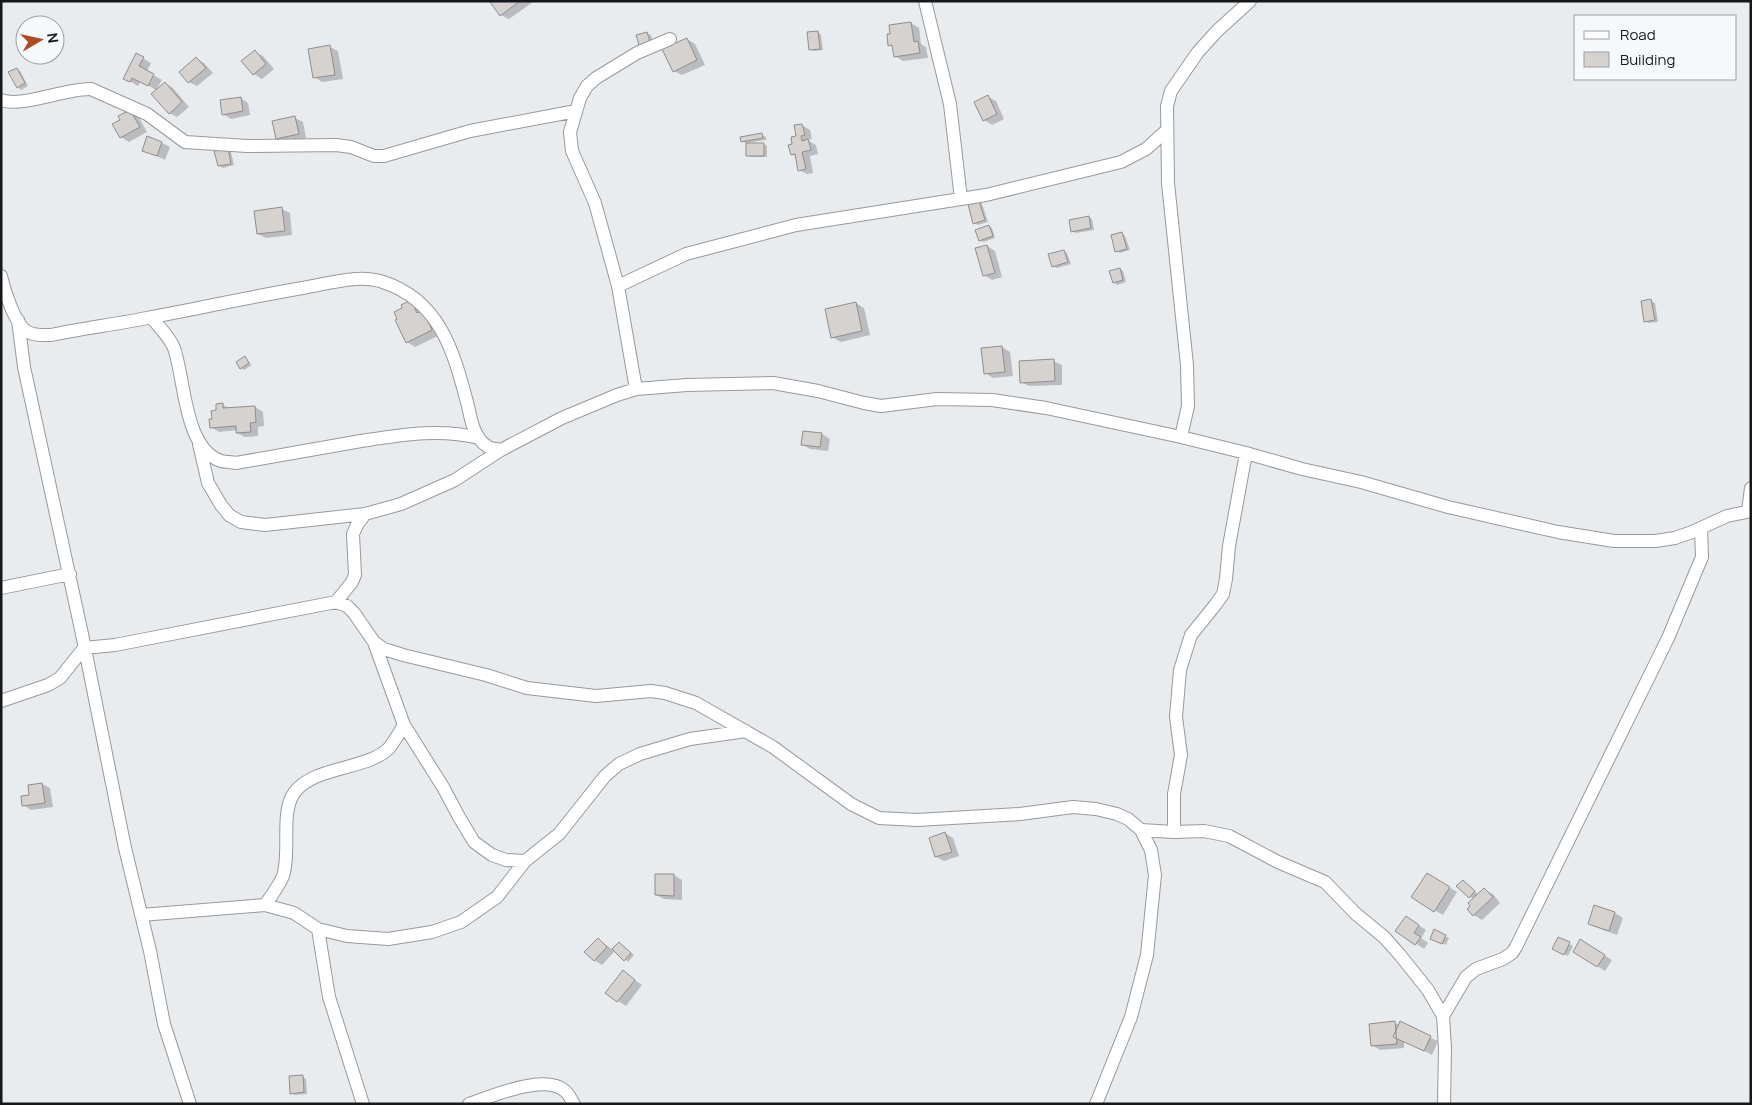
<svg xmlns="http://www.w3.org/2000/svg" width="1752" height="1105" font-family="Manrope,sans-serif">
  <rect width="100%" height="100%" fill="#e9ecef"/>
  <path fill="#0003" d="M494,1h38l1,1 -24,17 -8,-4z
    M911,23l8,5 2,16 5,3 2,11 -25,3 -8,-5 -1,-9 -5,-2z
    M818,32l3,3 2,15 -9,1 -4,-2z
    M647,33l4,2 3,12 -9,2z
    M687,39l8,5 10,21 -23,10 -8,-4z
    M330,47l8,4 5,28 -21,3 -8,-5z
    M255,52l8,4 11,13 -12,10 -8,-5z
    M137,55l14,8 -4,8 15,9 -6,10 -15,-9 -3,5 -14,-8z
    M196,58l8,5 9,10 -16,13 -8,-4z
    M17,69l3,2 8,15 -7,4 -3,-3z
    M165,83l8,5 16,19 -12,10 -8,-4z
    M988,97l8,4 8,18 -12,6 -8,-5z
    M240,98l8,5 2,12 -19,4 -8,-5z
    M130,111l8,5 9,16 -18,10 -8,-5 1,-17z
    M295,118l8,4 3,16 -21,5 -8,-5z
    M802,125l8,5 2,9 -5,1 9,5 2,9 -8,2 3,17 -6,1 -8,-4 -3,-13 -4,-3z
    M762,135l4,2v3l-20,3 -4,-2z
    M162,143l8,4 -5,13 -22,-10z
    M764,144l3,2v11h-16l-3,-2z
    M228,150l3,2 3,13 -11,3 -4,-2z
    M979,202l3,2 6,18 -10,3 -3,-2z
    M282,209l8,4 2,22 -26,3 -8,-4z
    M1089,217l3,2 2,11 -18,3 -4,-2z
    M988,226l4,2 3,10 -12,4 -3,-2z
    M1122,233l3,3 5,14 -10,3 -3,-2z
    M987,246l8,5 7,26 -10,3 -8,-5z
    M1064,251l3,2 4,11 -14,4 -4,-2z
    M1120,269l3,2 3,11 -9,3 -3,-3z
    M1651,301l4,2 3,19 -9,1 -4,-2z
    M411,302l29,33 -25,12 -8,-5 -8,-22 5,-11z
    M856,303l8,5 6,27 -29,7 -9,-5z
    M1002,347l8,5 3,24 -20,2 -8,-5z
    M245,358l7,7 -8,5 -3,-2z
    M1053,361l9,4v20l-33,1 -8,-4z
    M223,405l7,4 25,-2 8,5 1,14 -6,1v9l-13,1 -8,-4v-3l-18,2 -8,-5 7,-16z
    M822,434l8,5 -2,12 -18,-2 -8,-5z
    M42,784l8,4 3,19 -22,3 -8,-5z
    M945,833l8,5 6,18 -15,5 -8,-4z
    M1427,874l30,18 -14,23 -30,-18z
    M674,875l8,5v20l-18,-1 -8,-4z
    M1466,883l13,12 6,-5 8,4 7,9 -18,17 -8,-5v-16l-4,-2z
    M1595,907l20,6 8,5 -6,17 -19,-7 -8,-4z
    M1414,922l12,8 -5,8 7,5 -4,6 -27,-18z
    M1435,931l14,7 -3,7 -11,-5z
    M1559,938l14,8 -5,10 -14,-8z
    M598,939l15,11 6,-7 15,12 -6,7 -13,-11 -13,14 -8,-5z
    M1589,946l23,14 -7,11 -31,-20z
    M623,972l19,13 -16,21 -8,-5z
    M1395,1023l43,18 -6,14 -28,-14v7l-24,2 -8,-5z
    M302,1077l4,2 1,15 -12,1 -4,-2z"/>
  <path fill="#d6d2d0" stroke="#918d8b" d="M492,1h28l-20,15 -10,-14z
    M911,22l3,20 4,-1 2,12 -26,4 -2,-12 -4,1 -1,-12h3l-1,-9z
    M818,31l2,18 -11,1 -2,-18z
    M647,32l4,13 -11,3 -4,-13z
    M687,38l10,22 -24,12 -11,-23z
    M330,45l5,30 -22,3 -5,-29z
    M255,50l11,14 -13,11 -12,-14z
    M136,53l8,4 -5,9 15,8 -6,12 -16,-8 -2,4 -7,-3z
    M196,57l10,11 -18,15 -9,-11z
    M17,68l8,15 -8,5 -9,-16z
    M165,82l17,20 -13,12 -18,-20z
    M988,95l9,19 -14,7 -9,-19z
    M241,97l2,14 -21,4 -2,-15z
    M130,110l10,17 -20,11 -8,-14 8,-4 -2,-4z
    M295,116l4,18 -23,5 -4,-18z
    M802,124l3,11 -4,1 1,5 6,-2 3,11 -9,2 4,17 -8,2 -3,-17 -4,1 -3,-10 4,-1 -1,-7 5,-1 -2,-11z
    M762,133l1,5 -22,4 -1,-5z
    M147,136l15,6 -5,14 -15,-5z
    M746,143h18v13h-18z
    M228,148l3,16 -13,2 -4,-15z
    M979,201l6,19 -12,4 -5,-20z
    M282,207l3,24 -28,3 -3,-23z
    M1089,216l2,12 -20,4 -2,-12z
    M989,225l4,11 -14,5 -4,-11z
    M1122,232l5,17 -12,3 -4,-17z
    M987,245l8,28 -12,3 -8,-28z
    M1064,250l4,12 -16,5 -4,-13z
    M1120,268l3,12 -10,3 -4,-12z
    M1651,299l4,21 -11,2 -3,-21z
    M411,300l6,13 6,-3 9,20 -26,13 -11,-23 2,-1 -3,-7 8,-4 -1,-3z
    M856,302l6,29 -31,7 -6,-29z
    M1002,346l3,26 -21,2 -3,-26z
    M245,356l4,7 -9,6 -4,-7z
    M1054,359l1,22 -35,2 -1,-22z
    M223,403v5l32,-2 1,16 -6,1 1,9 -15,1v-7l-26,2 -1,-9h3l-1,-8 5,-1v-6z
    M803,431l19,2 -2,14 -19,-2z
    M42,783l3,20 -23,3 -1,-10 8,-1 -1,-10z
    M945,832l7,20 -17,5 -6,-19z
    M1427,873l23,14 -16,25 -23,-15z
    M655,874h19v22l-19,-1z
    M1463,880l12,11 -6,7 -13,-12z
    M1484,888l9,9 -20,19 -6,-7 3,-3 -2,-3z
    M1594,905l21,7 -6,19 -21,-7z
    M1406,916l13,9 -5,8 7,4 -6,8 -20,-14z
    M1434,929l12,6 -4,9 -12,-5z
    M1558,937l12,5 -6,13 -12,-6z
    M598,938l9,9 -13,14 -10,-9z
    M1580,939l25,16 -8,12 -24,-15z
    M619,942l12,11 -7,8 -12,-12z
    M623,970l12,10 -18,22 -12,-9z
    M1395,1021l2,23 -26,2 -2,-22z
    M1400,1021l31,15 -7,15 -31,-14z
    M303,1075l1,17 -14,2 -1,-18z"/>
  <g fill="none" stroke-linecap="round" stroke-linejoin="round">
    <defs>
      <path id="minor" d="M925,1l25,103 11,95
        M1,100c20,8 65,-12 90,-11l56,25 38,28 62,4 89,-1 15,2 23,9h10l86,-25 106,-20
        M1,276c3,13 14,50 27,56 7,4 16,3 23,3 34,-7 67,-11 101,-18 52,-10 104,-21 156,-30 23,-4 51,-13 75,-5 58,19 71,71 85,124 3,14 6,32 19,40 3,3 10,3 14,4
        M618,286l68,-32 110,-29 190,-30 135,-33 25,-13 20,-18
        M151,317c8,10 18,19 23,31 11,31 10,101 47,113 4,1 10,1 15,2 42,-7 83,-15 125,-22 40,-6 78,-13 118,-3
        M18,320l6,47 58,267 43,214 25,103 14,73 26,80
        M636,389l-18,-103 -23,-83 -23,-52 -2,-19 10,-34 7,-12 9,-8 41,-25 33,-14
        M1181,437l7,-31 -1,-41 -19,-182 -1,-77 4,-15 27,-39 19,-21 33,-30
        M199,444l9,39 13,22 8,10 12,7 24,3 100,-11 36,-10 54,-24 46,-30 61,-32 55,-23 19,-6 51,-4 86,-2 45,8 46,12 17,3 56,-7 55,1 54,8 135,29 65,16 56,16 59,13 87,25 110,25 56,9h41l20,-3 17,-6 35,-16 24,-5
        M1748,511l3,-23
        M1,588l69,-14
        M336,602l16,-20 3,-7 -2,-41 4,-9 8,-11
        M374,642l30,83 39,62 16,30 15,25 18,13 14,5 19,1
        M84,648l31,-3 221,-43 11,4 7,7 20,29 10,7 19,6 83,20 41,13 69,8 55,-5 14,2 31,10 77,44 78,57 28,14 38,2 103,-6 53,-7 23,2 21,5 11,5 13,11 10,20 4,25 -8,80 -16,62 -35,87
        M1,701l47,-16 12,-7 24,-30
        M1141,830l33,2 30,-1 25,5 49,26 47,20 31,32 28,23 16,18 28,35 15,26
        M1174,832v-38l7,-39 -5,-38 4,-47 11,-35 25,-31 7,-10 3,-15 3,-33 17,-93
        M265,905c6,-9 14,-19 18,-29 8,-24 -3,-63 11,-83 19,-27 74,-23 95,-45 6,-7 10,-15 15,-23
        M141,915l124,-10 29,8 24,16 29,7 41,3 44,-7 29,-10 36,-25 28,-36 34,-27 46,-58 14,-12 21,-10 50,-15 56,-8
        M318,929l11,68 34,107
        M469,1104c23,-8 76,-31 96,-13 4,3 6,9 9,13
        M1444,1104l1,-56 -2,-32 23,-39 10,-8 27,-10 9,-6 4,-6 152,-309 34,-81 -1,-29"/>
    </defs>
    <use href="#minor" stroke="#97999c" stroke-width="14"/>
    <use href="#minor" stroke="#fff" stroke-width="12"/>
  </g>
  <rect width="1752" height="1105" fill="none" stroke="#151718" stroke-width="5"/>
  <rect x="1574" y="15" width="162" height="65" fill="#f6f9fc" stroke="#9c9fa1"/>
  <rect x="1584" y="31" width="25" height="8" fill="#ffffff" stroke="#9c9fa1"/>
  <text x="1620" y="40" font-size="15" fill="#151718">Road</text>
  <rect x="1584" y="52" width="25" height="15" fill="#d6d2d0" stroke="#9c9fa1"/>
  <text x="1620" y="65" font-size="15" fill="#151718">Building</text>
  <g transform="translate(40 40) rotate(81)"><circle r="24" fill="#f6f9fc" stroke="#9c9fa1"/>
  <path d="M0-4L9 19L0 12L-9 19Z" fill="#b04a22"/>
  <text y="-8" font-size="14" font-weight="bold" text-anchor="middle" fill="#151718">N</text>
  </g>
</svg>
